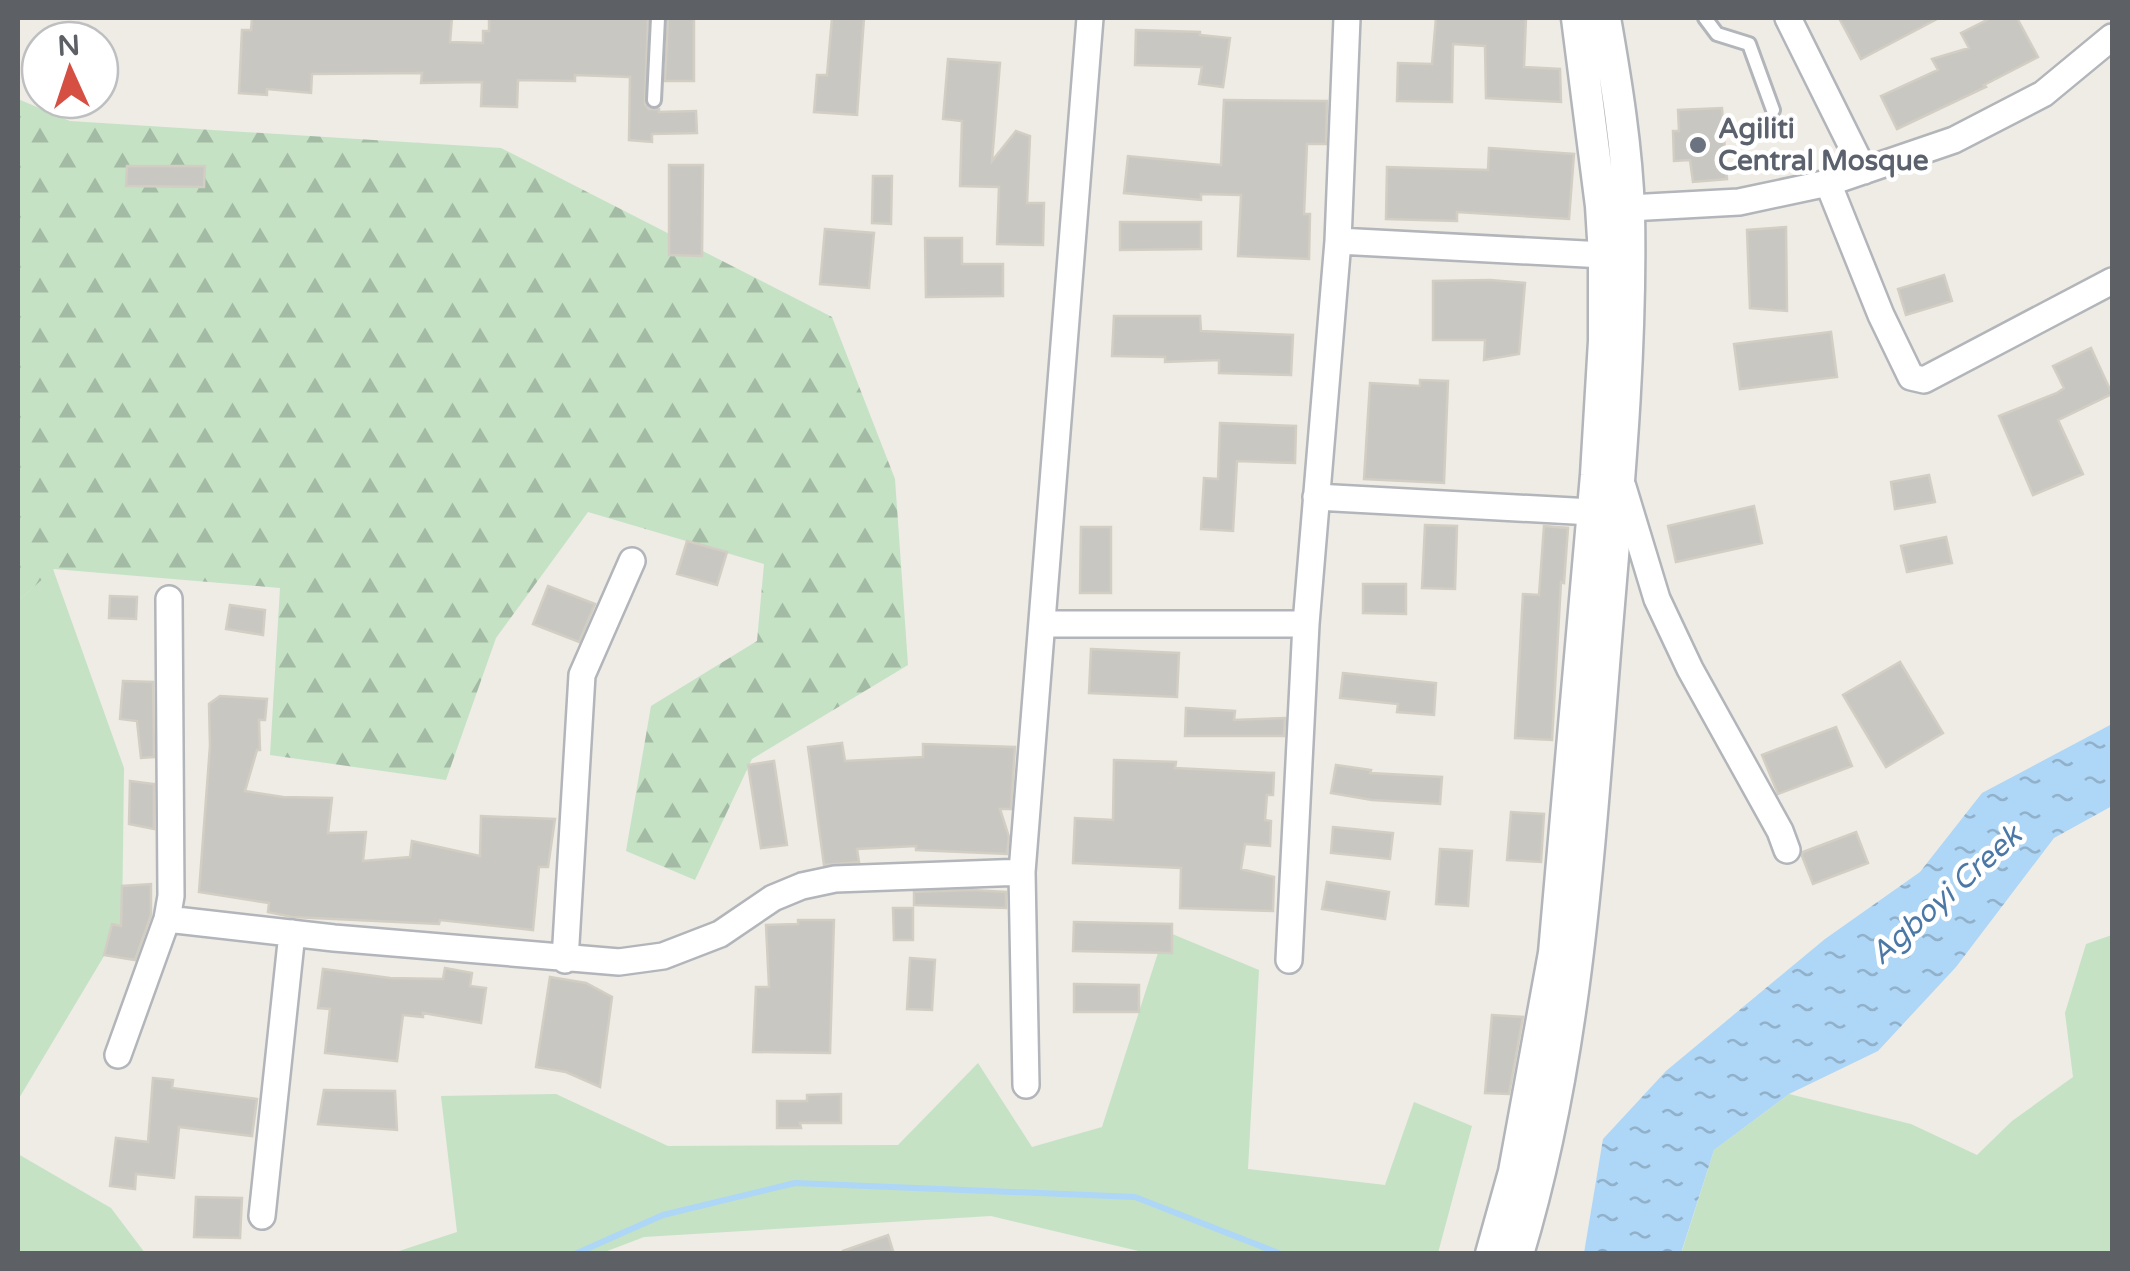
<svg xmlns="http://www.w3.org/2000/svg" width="2130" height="1271" font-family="'Varela Round',sans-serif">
  <defs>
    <pattern id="forest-firs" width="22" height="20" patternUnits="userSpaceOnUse" patternTransform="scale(2.5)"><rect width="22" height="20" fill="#c5e2c5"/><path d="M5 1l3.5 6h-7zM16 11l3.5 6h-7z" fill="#a3bba4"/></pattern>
    <pattern id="water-ripples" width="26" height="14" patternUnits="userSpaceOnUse" patternTransform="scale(2.5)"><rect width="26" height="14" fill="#aed6f6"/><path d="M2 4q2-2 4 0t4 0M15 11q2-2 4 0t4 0" fill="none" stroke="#91b1cb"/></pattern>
  </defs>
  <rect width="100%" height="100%" fill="#eeece5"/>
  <path fill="#c5e2c5" d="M53,569l71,199 -2,158 -104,174v-499z
    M1165,931l94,39 -11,199 137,16 29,-83 58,24 -34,127h-291l-156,-37 -347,21 -42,16 -212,1 67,-22 -16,-136 115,-2 112,52 230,-1 80,-82 54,84 70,-20z
    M2112,935v318l-431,1 33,-104 75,-56 122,30 66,31 35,-34 61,-44 -8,-64 21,-69z
    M18,1154l93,54 34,45h-127z"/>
  <path fill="url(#forest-firs)" d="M18,99l52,22 431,27 331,169 63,162 13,186 -156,94 -57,121 -69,-29 25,-145 106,-65 7,-77 -176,-52 -92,126 -50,142 -176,-25 10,-167 -226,-19 -36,32z"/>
  <path fill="url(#water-ripples)" d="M2112,724v82l-58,32 -98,129 -78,84 -89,43 -75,56 -33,103h-97l19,-114 63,-68 159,-132 95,-67 62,-79z"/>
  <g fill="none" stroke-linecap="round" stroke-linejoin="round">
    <path stroke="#aed6f6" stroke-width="6" d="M575,1254l88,-39 132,-32 340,14 146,57"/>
  </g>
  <path fill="#c9c7c2" stroke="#d2cec4" stroke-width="2.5" d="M252,18h200l-2,24 33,1v-12h6v-13h159l-3,86 4,5h10v3l37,-1 1,22 -45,1v8l-23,-2 1,-63 -55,-2v6l-57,-1 -1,27 -36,-1 1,-24 -61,1 1,-10 -110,1 -1,19 -44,-4v6l-28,-2 3,-63h9z
    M668,18h26v63h-29z
    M832,18h32l-7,97 -43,-3 3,-37h10z
    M1436,18h90l-2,49 36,2 1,33 -75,-4 -1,-52 -32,-2 -1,58 -55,-1 1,-38 34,1z
    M1839,18h100l-78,41z
    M1991,18h26l21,39 -54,28 2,2 -89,42 -16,-33 57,-26 -6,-11 37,-11 -8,-15z
    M1136,30l64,2v3l30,3 -7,49 -24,-3 3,-17 -67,-2z
    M948,59l52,4 -8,98 24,-30 14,5 -3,67h17l-1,42 -46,-1 2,-57 -39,-1 2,-65 -19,-2z
    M1224,100l103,1 -1,43h-19l-3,70h6l-1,45 -71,-3 3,-61 -40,-1v6l-77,-7 4,-37 93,9z
    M1722,108l5,71 -34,3 -3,-22 -16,1 -1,-30h6l-1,-21z
    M1489,148l85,6 -5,65 -112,-7v9l-71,-2 1,-52 101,3z
    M669,165h34l-1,91 -33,-1z
    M127,166h78l-1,21 -78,-1z
    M873,176h19l-1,48 -19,-1z
    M1120,222h81v27l-81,1z
    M1786,227l1,84 -37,-3 -3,-78z
    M825,229l49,4 -5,55 -49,-4z
    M925,238h37v26h41v32l-77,1z
    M1944,275l8,26 -46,14 -8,-26z
    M1490,280l35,3 -6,71 -35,6 1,-20h-52v-59z
    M1114,316h86l1,15 92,4 -2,40 -72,-2v-13l-54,2v-5l-53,-1z
    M1831,332l6,45 -97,12 -6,-45z
    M2091,348l21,46 -54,26 25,54 -50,21 -34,-79 58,-23 7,-5 -11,-22z
    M1420,380l28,1 -4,102 -80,-4 6,-96 50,3z
    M1220,423l76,3 -1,37 -58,-2 -4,70 -32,-2 3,-51 14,1z
    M1929,475l6,27 -40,7 -4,-27z
    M1754,506l8,37 -86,19 -8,-36z
    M1425,525l32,1 -2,63 -33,-1z
    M1544,526l24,2 -4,55 -3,-1 -9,158 -37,-2 8,-144 16,1z
    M1081,527h30v66h-31z
    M1946,537l6,26 -45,9 -6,-26z
    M687,541l40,11 -10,33 -40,-11z
    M1363,584h43v30l-43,-1z
    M548,586l47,18 -16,38 -46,-18z
    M110,596l27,1 -1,22 -27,-1z
    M230,605l35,5 -2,25 -37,-6z
    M1091,649l88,4 -2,44 -88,-4z
    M1900,662l43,71 -57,34 -43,-72z
    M1343,673l93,10 -2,32 -37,-3 1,-8 -58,-6z
    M123,681l30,1 1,75 -13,1 -4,-37 -17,-2z
    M220,696l47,3 -2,21h-6l1,30h-3l-12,41 38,6 49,1 -4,35 38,-1 -3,29 47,-4 2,-16 68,15 1,-40 74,3 -7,48h-9l-6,63 -93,-10 -1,4 -147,-7 -24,-5 1,-9 -70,-11 11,-146 -1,-42z
    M1186,708l49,3 -1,9 51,-2 -1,18h-99z
    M1836,727l16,39 -74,28 -16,-39z
    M842,743l3,18 78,-4v-13l92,3 -4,62h-11l9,28 -2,17 -91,-4v-4l-59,3 2,13 -35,3 -16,-118z
    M1114,760l62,2 -1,6 99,5 -1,22h-6l-2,25 6,1 -1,25 -25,-2 -4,25 33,8 -1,34 -93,-3 1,-40 -108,-5 2,-45 38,2z
    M774,761l13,84 -26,3 -13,-83z
    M1336,765l35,5 -1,3 72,4 -2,27 -68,-4 -41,-7z
    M130,781l24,3v45l-25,-5z
    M1511,812l33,2 -3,48 -34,-2z
    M1333,827l60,6 -3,26 -59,-6z
    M1856,832l12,31 -55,21 -11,-28 1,-4z
    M1440,849l32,2 -4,55 -32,-2z
    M1327,882l62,10 -4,27 -63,-10z
    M151,884v31l-16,45 -31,-5 8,-31 9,2 1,-40z
    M971,890l35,2v16l-92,-3v-13z
    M893,908h20v32h-19z
    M798,920h36l-4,133 -77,-1 3,-65h13l-3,-62 32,-1z
    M1074,922l98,2v29l-99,-2z
    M910,958l25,2 -3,50 -25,-1z
    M445,968l27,5 -2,13 16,2 -5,35 -58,-10v4l-20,-2 -6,46 -72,-8 5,-44 -12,-1 5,-39 67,9 53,1z
    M550,977l36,6 26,14 -12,90 -34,-15 -30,-5z
    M1074,984l65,1v27h-65z
    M1492,1015l31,2 -14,77 -24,-1z
    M153,1078l20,2 -1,8 85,11 -5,37 -73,-9 -5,51 -38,-4 -1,15 -25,-3 6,-48 32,4z
    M324,1090l71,1 2,39 -79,-6z
    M841,1094v29h-41l1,5h-24v-27h30v-6z
    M196,1197l46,1 -2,40 -46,-1z
    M888,1235l6,19h-51v-3z"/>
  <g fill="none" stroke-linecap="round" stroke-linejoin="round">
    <defs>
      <path id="service" d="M1705,18l12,16 32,10 24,66
        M654,100l4,-82"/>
      <path id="minor" d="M1788,18l76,153
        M1828,183l53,132 30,62 13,3 188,-99
        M1629,208l110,-6 89,-19 126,-43 89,-46 69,-57
        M1338,241l266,14
        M1623,487l34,112 33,70 90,162 7,19
        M1316,497l276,15
        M1044,624h262
        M167,919l167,19 285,24 44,-6 57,-22 53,-36 29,-12 33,-7 187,-7
        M565,960l17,-285 50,-114
        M1289,960l17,-336 32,-383 9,-223
        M118,1055l49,-136 4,-23 -2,-297
        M1026,1085l-4,-213 68,-854
        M262,1216l30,-283"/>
      <path id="tertiary" d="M1491,1254l23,-82 40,-219 42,-478 8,-134v-86l-3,-49 -24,-188
        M1518,1254c58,-192 70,-391 86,-589 12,-151 28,-302 25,-453 -2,-64 -13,-131 -24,-194"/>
    </defs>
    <use href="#service" stroke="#b2b5b9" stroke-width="18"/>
    <use href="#minor" stroke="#b2b5b9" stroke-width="30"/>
    <use href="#tertiary" stroke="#b2b5b9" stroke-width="35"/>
    <use href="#service" stroke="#fff" stroke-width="12"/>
    <use href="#minor" stroke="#fff" stroke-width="25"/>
    <use href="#tertiary" stroke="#fff" stroke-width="30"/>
  </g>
  <circle fill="#6b7280" stroke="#fff" stroke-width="4" cx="1698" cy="145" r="10"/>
  <g text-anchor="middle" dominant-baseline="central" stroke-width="9" stroke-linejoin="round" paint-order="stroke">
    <g font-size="28" font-weight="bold" fill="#5b616d" stroke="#fff" text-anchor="start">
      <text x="1718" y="129">Agiliti<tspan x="1718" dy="32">Central Mosque</tspan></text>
    </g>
    <g font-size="30" font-style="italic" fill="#4c78a6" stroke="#fff">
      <text transform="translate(1946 895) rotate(-42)">Agboyi Creek</text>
    </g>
  </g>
  <rect width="2130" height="1271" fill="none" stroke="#5d6064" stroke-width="40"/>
  <g transform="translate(70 70) rotate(357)"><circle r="48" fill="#ffffff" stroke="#bebfc1" stroke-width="2.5"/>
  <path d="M0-8L18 38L0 25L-18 38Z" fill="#d64f43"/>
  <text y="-15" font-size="28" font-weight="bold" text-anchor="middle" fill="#5d6064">N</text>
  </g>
</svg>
